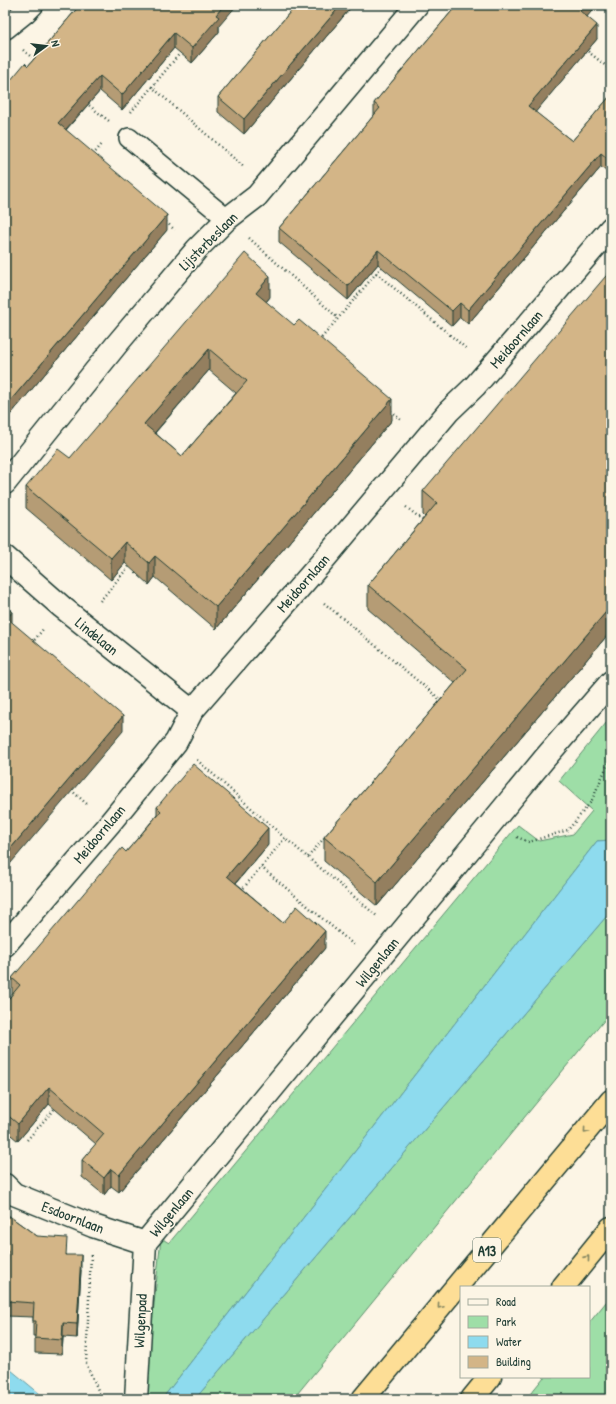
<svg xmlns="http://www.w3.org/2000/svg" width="616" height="1404" font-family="'Patrick Hand',sans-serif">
  <rect width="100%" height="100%" fill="#fcf5e5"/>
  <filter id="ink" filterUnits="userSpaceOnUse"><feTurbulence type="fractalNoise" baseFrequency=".025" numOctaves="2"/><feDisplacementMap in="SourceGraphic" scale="8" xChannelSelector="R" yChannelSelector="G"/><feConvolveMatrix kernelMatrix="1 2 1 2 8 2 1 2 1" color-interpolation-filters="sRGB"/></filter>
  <g filter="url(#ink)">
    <path fill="#9edea7" stroke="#5e8e6e" d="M611,717v123l-14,1 -435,558h-18l17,-161 8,5 349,-418 21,16 34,-7 19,-23 -33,-30z
      M611,911v101l-318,387h-98z
      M611,1296v103h-85l18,-22h45v-54z"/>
    <path fill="#8edbee" stroke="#629ca4" d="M611,840v71l-416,488h-33l435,-558z
      M5,1365l41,34h-41z"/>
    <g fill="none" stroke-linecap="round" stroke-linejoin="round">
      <defs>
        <path id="service" d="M129,138l98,81"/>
        <path id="minor" d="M5,28l20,-16 7,-7
          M5,483l112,-139 80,-95 30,-30 30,-23 160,-191
          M5,557l57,50 130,104
          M5,945l105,-122 66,-81 16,-31 129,-148 128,-152 26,-25 136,-158
          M5,1185l9,9 79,32 52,17
          M145,1243l400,-485 66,-76
          M136,1399l9,-156"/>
        <path id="motorway" d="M563,1287l48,-59
          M363,1399l248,-298
          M472,1399l18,-22"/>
      </defs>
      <use href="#service" stroke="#1f3d34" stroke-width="22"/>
      <use href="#minor" stroke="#1f3d34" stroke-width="25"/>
      <use href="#motorway" stroke="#1f3d34" stroke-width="25"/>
      <path stroke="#1f3d34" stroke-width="2.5" stroke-dasharray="1 3" stroke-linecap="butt" d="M585,49l26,21
        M23,50l13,11
        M152,87l29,-35
        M86,103l23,18
        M131,112l21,-25 92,80
        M93,155l9,-11
        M166,222l9,8
        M249,238l89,80
        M376,273l92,77
        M319,341l65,-77
        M391,411l11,10
        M406,507l18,14
        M100,601l30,-36
        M324,603l118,98
        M32,643l12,-15
        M197,760l88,78 93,79
        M71,790l17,15
        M517,837l12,5 39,-12 23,-28 20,-45
        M308,857l17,-20
        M261,867l93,78
        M241,891l44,-53
        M27,1140l29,-33
        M91,1255l-5,108 16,36"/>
      <use href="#service" stroke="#fcf5e5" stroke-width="19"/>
      <use href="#minor" stroke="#fcf5e5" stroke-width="22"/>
      <use href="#motorway" stroke="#fdde96" stroke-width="22"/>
    </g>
    <path fill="#b59c74" stroke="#1f3d34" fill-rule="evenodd" d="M80,5l139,21v6l-27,31 -18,-15 -52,62 -22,-19 -34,39 101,100 -162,191 23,-355z
      M296,5h57l-109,129 -26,-22v-15z
      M457,5h140l-10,11 10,23 -62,73 37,29 39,-46 -4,77 -6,-5 -133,157 -8,-7 -8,9 -74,-62 -30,36 -69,-58v-14l95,-113v-12z
      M270,297l-4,5 126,118 -176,209 -61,-52 -6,8 -24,-22 -14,17 -85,-72v-21l44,-29zM209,370l27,23 -54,63 -27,-23z
      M423,491l188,140 -234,275 -53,-45v-24l131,-154 -87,-74v-24l57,-68 -2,-2z
      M157,807l111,38 -32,38 47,40 42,25 -206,244 -8,-6 -7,9 -22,-18v-17l14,-16 -47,-40 -31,37 -13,-11v-127l7,-8v-17l114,-126 31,-37z
      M5,1213l32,23 30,19 14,15 -4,68 -14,-1 -1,17 -27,-1v-17h-2v-19l-27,-1 1,-51 -2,-1z"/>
    <path fill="#947f5e" stroke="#1f3d34" d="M224,5h13l-18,21v6l-27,31v-15l24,-33z
      M341,5h12l-109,129v-15z
      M584,5h13l-17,20v-14z
      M597,25v14l-69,82v-15z
      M174,33v15l-52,62v-15z
      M100,76v15l-42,47v-15z
      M601,153v14l-133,157v-14z
      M611,153v15l-4,4v-14z
      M167,215v15l-162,191v-14z
      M378,250v14l-30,36v-14z
      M270,276v21l-14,17v-21z
      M460,303v14l-8,9v-15z
      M209,349v21l-65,75v-21z
      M392,399v21l-176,209v-22z
      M125,542v21l-14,17v-22z
      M155,556v21l-6,8v-22z
      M611,606v25l-234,275v-24z
      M12,612v15l-5,-9z
      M123,716v15l-118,139v-15z
      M268,828v17l-41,48v-17z
      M325,931v17l-206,244v-17z
      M49,1087v17l-31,37v-17z
      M111,1169v17l-7,9v-17z
      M81,1255v15l-4,68v-14z
      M63,1323v14l-1,17v-14z"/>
    <path fill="#d3b587" stroke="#1f3d34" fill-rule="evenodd" d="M80,5h144l-8,10 3,2 -27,31 -18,-15 -52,62 -22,-19 -42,47 109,92 -162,192v-320l20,-24 3,3z
      M296,5h45l-97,114 -26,-22z
      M457,5h127l-4,6 17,14 -69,81 44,35 39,-46v58l-4,5 -6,-5 -133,157 -8,-7 -8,8 -74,-61 -30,36 -69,-58 101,-120 -6,-5z
      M245,253l25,23 -14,17 38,32 5,-5 93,79 -176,208 -61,-51 -6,7 -24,-21 -14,16 -85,-71 32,-38 12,9zM209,349l38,32 -65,75 -38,-32z
      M611,270v336l-234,276 -53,-45 143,-168 -99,-84 69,-82 -14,-12z
      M5,606l7,6 -5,6 116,98 -118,139z
      M193,764l75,64 -41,48 56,47 14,-17 28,25 -206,244 -8,-6 -7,9 -22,-18 22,-26 -55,-47 -31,37 -13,-11v-110l15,-18 -8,-7 110,-130 4,4 35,-41 -4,-4z
      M5,1213l32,23 30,2 -1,17h15l-4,69 -14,-1 -1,17 -27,-2 1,-17h-3l1,-18 -28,-2 2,-50 -3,-2z"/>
    <defs><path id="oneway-chevron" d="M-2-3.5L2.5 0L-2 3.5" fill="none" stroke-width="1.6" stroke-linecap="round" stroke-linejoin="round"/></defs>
    <g stroke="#838560">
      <use href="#oneway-chevron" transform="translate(586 1131) rotate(130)"/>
      <use href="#oneway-chevron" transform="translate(587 1258) rotate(-51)"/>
      <use href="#oneway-chevron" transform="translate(440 1306) rotate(130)"/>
    </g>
  </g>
  <g text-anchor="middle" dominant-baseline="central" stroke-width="3" stroke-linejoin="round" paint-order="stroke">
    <rect fill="#fcf5e5" stroke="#617469" stroke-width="1" x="473" y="1238" width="28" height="24" rx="3"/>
    <g font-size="14" font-weight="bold" fill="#1f3d34">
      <text x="487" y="1250">A13</text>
    </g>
    <g font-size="15" fill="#1f3d34" stroke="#fcf5e5">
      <text transform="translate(208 241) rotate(-45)">Lijsterbeslaan</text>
      <text transform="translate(516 339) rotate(-49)">Meidoornlaan</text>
      <text transform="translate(303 583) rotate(-49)">Meidoornlaan</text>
      <text transform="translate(97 636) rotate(39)">Lindelaan</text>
      <text transform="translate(99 834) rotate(-50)">Meidoornlaan</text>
      <text transform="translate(377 962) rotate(-51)">Wilgenlaan</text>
      <text transform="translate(171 1212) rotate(-50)">Wilgenlaan</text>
      <text transform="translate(73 1217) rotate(21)">Esdoornlaan</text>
      <text transform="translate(140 1321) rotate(-87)">Wilgenpad</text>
    </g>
  </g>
  <rect width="616" height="1404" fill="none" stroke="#fcf5e5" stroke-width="20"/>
  <rect x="10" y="10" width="596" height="1384" fill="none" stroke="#1f3d34" stroke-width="1.5" filter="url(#ink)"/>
  <rect x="460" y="1286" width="130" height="92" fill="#fcf5e5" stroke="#a4ab9e"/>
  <rect x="468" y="1299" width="20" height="6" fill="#fcf5e5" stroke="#a4ab9e"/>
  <text x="496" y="1306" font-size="12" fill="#1f3d34">Road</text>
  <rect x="468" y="1316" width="20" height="12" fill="#9edea7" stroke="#a4ab9e"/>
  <text x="496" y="1326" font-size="12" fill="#1f3d34">Park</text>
  <rect x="468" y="1336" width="20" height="12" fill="#8edbee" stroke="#a4ab9e"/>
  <text x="496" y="1346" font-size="12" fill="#1f3d34">Water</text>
  <rect x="468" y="1356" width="20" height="12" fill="#d3b587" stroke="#a4ab9e"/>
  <text x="496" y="1366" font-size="12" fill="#1f3d34">Building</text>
  <g transform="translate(46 46) rotate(75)" stroke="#fcf5e5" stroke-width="3" paint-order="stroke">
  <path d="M0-3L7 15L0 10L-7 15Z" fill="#1f3d34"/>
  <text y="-6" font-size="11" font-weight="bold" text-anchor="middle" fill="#1f3d34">N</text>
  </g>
</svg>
